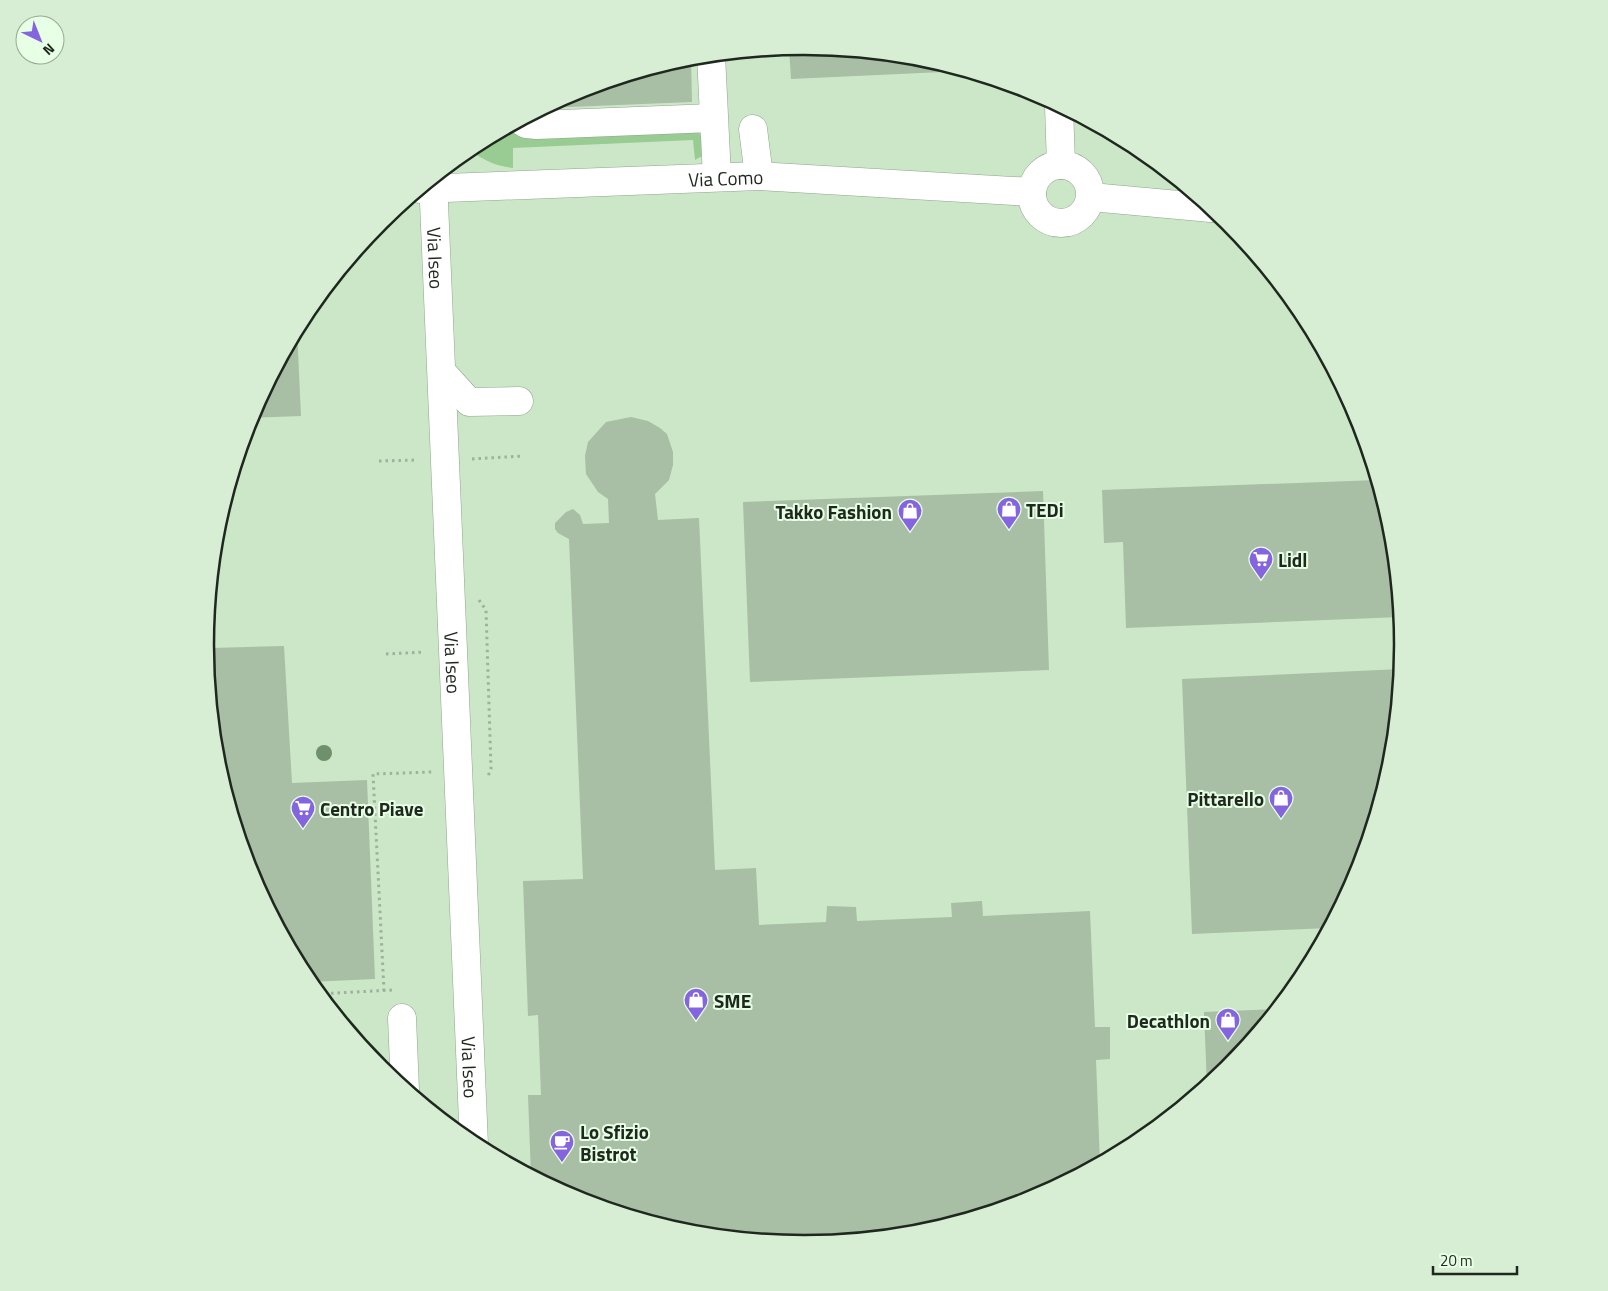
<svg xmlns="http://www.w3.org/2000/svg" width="1608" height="1291" font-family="'Titillium Web',sans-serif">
  <rect width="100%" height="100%" fill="#daf1d7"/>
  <path fill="#cbe7c7" d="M207 646a597 597 0 1 1 1194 0a597 597 0 1 1-1194 0Z"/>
  <path fill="#99cc92" d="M697,128l4,9 1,19 -7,4 -2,-20 -180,8v20c-17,-2 -31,-8 -44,-19l36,-20 14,7z"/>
  <path fill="#a8bea5" d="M804,46l117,12 43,13 -173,8 -2,-31z
    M691,57l1,45 -147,6 30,-16z
    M297,329l4,87 -51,2v-2z
    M631,417l17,4 12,7 7,6 6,18v13l-4,15 -14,14 3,26 41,-2 16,352 41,-2 3,57 67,-3 1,-16 29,1 1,14 95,-4 -1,-14 31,-2 1,15 107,-5 5,116h15v32l-14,1 4,103 -67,36 -112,34 -117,12 -117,-12 -113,-34 -43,-23 -3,-81h13l-3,-80 -10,1 -5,-135 60,-2 -14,-340 -11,-6 -3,-4v-6l11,-11 7,-3 7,6 3,9 26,-1 -1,-24 -10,-7 -12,-18 -1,-18 3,-14 18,-20z
    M1377,480l15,49 8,88 -274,11 -3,-86 -19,1 -2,-53z
    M1043,491l6,179 -299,12 -7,-180z
    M209,605l3,43 72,-2 8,137 75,-3 8,199 -66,3 -59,-107 -34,-113 -11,-117z
    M1401,669l-9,94 -34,112 -29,53 -137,6 -10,-255z
    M1277,1009l-49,60 -21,17 -3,-74z"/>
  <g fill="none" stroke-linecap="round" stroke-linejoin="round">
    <defs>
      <g id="minor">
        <path d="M711,55l6,122"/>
        <path d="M1059,106l2,59"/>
        <path d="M521,121l5,3 11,1 175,-7"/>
        <path d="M753,129l6,47"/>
        <circle cx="1061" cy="194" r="29"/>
        <path id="s1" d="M433,179l41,966"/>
        <path id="s2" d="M420,189l339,-13 273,16"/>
        <path d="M1091,197l120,11"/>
        <path d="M442,372l27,30 50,-1"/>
        <path d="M402,1018l3,72"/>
      </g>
    </defs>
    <use href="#minor" stroke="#90a58d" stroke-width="29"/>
    <path stroke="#9eb19c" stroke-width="3" stroke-dasharray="2.5 4" stroke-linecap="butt" d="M472,459l51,-3
      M379,461l39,-1
      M479,600l7,10 5,159 -3,7
      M386,654l39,-2
      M384,991l-11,-217 59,-2
      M318,994l74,-4"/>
    <use href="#minor" stroke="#fff" stroke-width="28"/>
  </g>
  <circle fill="#6e906b" cx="324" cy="753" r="8"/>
  <defs>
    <symbol id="shop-pin" viewBox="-11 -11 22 30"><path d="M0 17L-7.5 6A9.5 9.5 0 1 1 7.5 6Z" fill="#8464df" stroke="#e7ffe4"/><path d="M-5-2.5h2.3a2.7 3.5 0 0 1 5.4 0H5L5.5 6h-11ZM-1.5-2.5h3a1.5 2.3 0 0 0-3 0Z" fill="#fff"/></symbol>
    <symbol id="supermarket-pin" viewBox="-11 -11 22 30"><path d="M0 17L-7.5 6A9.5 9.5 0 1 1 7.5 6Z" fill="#8464df" stroke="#e7ffe4"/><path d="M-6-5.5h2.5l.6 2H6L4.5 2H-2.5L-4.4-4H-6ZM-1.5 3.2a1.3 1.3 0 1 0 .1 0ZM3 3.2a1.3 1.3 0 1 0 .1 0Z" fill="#fff"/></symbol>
    <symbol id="cafe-pin" viewBox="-11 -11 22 30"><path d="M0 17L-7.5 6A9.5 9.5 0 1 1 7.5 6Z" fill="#8464df" stroke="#e7ffe4"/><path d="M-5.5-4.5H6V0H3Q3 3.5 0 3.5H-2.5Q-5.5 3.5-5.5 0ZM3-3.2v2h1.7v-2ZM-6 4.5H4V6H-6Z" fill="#fff"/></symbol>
  </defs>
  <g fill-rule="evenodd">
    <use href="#shop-pin" x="995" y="495" width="28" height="38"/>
    <use href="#shop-pin" x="896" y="497" width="28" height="38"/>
    <use href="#supermarket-pin" x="1247" y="545" width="28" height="38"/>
    <use href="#shop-pin" x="1267" y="784" width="28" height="38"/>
    <use href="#supermarket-pin" x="289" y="794" width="28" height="38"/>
    <use href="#shop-pin" x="682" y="986" width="28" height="38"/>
    <use href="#shop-pin" x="1214" y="1006" width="28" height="38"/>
    <use href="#cafe-pin" x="548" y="1128" width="28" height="38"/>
  </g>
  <g text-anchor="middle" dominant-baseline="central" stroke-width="4" stroke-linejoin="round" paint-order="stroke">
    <g font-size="19" fill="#1f281e" stroke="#e7ffe4">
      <text stroke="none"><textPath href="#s2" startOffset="306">Via Como</textPath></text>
      <text stroke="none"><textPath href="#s1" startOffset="79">Via Iseo</textPath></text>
      <text stroke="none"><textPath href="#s1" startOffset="484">Via Iseo</textPath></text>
      <text stroke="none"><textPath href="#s1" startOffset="889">Via Iseo</textPath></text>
    </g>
    <g font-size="19" font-weight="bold" fill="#1f281e" stroke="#e7ffe4" text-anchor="start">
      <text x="1026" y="509">TEDi</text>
      <text x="892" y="511" text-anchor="end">Takko Fashion</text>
      <text x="1278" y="559">Lidl</text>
      <text x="1264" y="798" text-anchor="end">Pittarello</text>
      <text x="320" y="808">Centro Piave</text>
      <text x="714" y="1000">SME</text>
      <text x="1210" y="1020" text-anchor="end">Decathlon</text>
      <text x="580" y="1131">Lo Sfizio<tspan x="580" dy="22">Bistrot</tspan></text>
    </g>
  </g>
  <path d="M0 0H1608V1291H0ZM214 645a590 590 0 1 1 1180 0a590 590 0 1 1-1180 0Z" fill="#d7eed4" fill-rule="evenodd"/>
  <path fill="none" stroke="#1f281e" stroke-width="2.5" d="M214 645a590 590 0 1 1 1180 0a590 590 0 1 1-1180 0Z"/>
  <g transform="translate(40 40) rotate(137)"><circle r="24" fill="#e7ffe4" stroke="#97a995"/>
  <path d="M0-4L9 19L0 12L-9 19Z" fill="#8464df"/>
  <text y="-8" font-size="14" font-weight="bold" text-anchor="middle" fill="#1f281e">N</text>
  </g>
  <path d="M1433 1266v8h84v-8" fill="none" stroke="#1f281e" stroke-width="2.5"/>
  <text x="1440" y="1266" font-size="15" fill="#1f281e" stroke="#e7ffe4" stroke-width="4" paint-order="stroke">20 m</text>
</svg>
